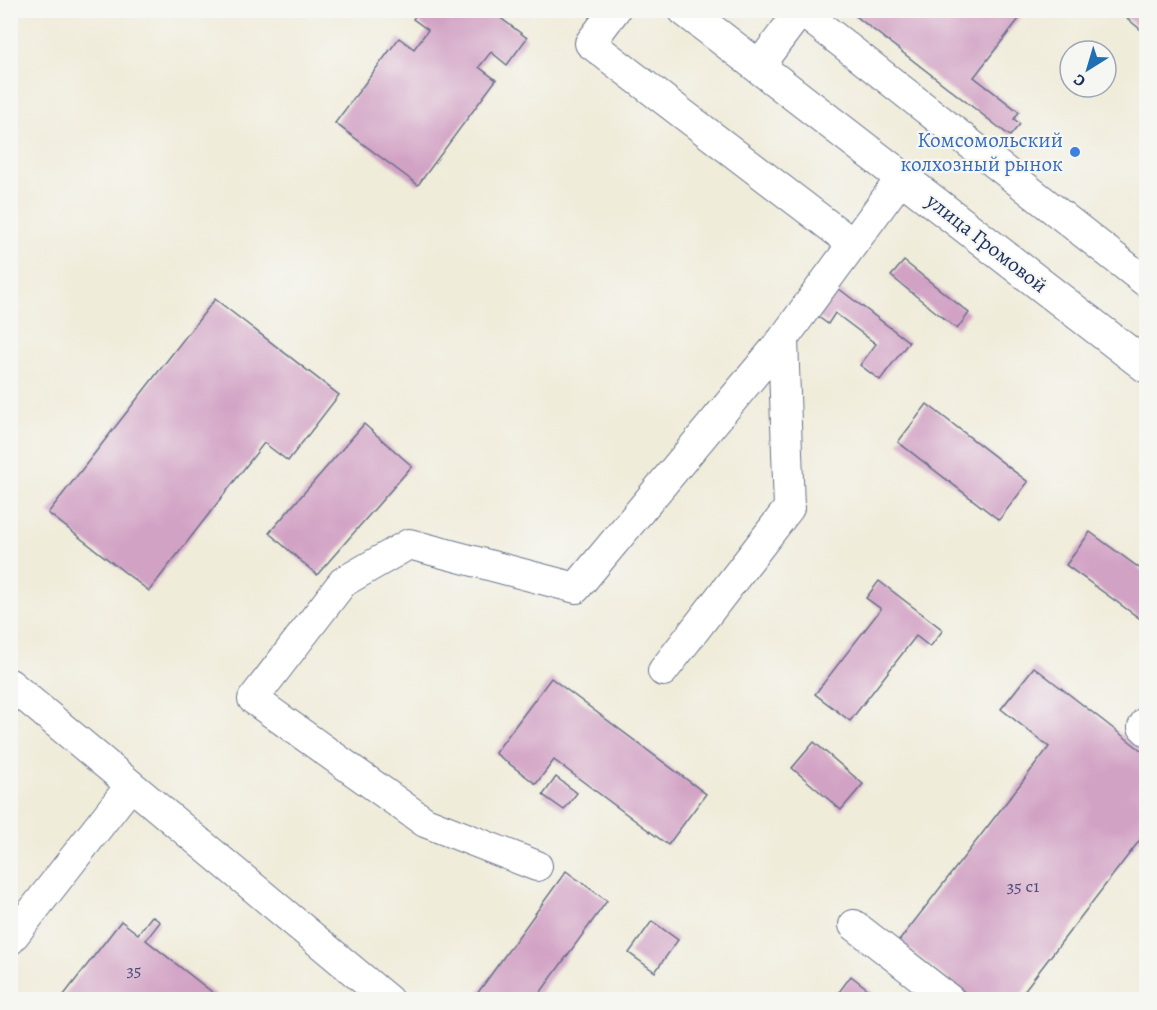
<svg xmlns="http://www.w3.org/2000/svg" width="1157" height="1010" font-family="Alegreya,serif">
  <rect width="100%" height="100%" fill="#f6f6f2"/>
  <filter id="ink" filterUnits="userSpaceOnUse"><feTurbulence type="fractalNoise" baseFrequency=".0167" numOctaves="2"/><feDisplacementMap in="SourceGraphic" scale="12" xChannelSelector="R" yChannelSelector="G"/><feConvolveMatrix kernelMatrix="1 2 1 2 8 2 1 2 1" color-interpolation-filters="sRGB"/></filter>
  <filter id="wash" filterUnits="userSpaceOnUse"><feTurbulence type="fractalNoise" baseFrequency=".008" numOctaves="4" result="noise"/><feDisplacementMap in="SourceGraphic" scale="24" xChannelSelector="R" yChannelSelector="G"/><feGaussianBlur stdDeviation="1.35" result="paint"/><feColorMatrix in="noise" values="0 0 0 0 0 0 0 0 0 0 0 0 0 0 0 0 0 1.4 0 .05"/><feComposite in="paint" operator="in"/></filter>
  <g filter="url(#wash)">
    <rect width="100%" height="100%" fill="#f0ecda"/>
    <g id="blocks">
      <path fill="#d2a2c5" d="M419,10h71l37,28 -20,27 -16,-13 -12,15 17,13 -78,105 -83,-62 64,-85 15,11 14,-19 -15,-11z
        M848,10h168l6,5 -48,62 45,35 -5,7 6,5 -10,12z
        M1117,10h29v24z
        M904,261l65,52 -12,16 -66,-53z
        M834,285l75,57 -29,38 -20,-15 16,-21 -41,-31 -7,11 -15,-11z
        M215,299l124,96 -51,66 -24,-18 -115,148 -101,-78z
        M927,404l101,78 -29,38 -101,-78z
        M364,424l48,42 -95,109 -48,-42z
        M1090,532l56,41v50l-80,-58z
        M879,581l64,49 -13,17 -14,-11 -66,85 -35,-27 66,-85 -15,-11z
        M1034,667l112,87v78l-129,168h-42l-76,-59 150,-194 -48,-38z
        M551,678l155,116 -38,51 -114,-85 -18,24 -41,-31z
        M814,742l49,42 -22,26 -49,-42z
        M556,777l21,16 -13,17 -21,-15z
        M566,871l41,30 -72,99h-58l-3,-2z
        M152,916l8,6 -14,18 76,60h-162l61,-79 17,13z
        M652,921l26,19 -23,32 -26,-19z
        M851,976l31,24h-49z"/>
    </g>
  </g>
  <g filter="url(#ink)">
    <use href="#blocks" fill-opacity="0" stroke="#667189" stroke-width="1.5"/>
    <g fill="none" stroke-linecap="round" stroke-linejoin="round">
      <defs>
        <path id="minor" d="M615,10l-25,33 263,201
          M800,10l346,272
          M758,67l43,-57
          M663,671l126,-163 -6,-169
          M10,684l378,316
          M1146,722l-3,5 3,3
          M537,866l-112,-44 -172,-123 90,-117 66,-38 167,44 207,-249 119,-162
          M854,925l96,75
          M10,940l121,-155"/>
        <path id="major" d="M685,10l461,356"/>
      </defs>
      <use href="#minor" stroke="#667189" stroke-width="32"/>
      <use href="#major" stroke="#667189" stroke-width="35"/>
      <use href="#minor" stroke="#fff" stroke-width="30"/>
      <use href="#major" stroke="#fff" stroke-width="33"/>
    </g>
  </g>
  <circle fill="#3f7fe0" stroke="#f6f6f2" stroke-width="2" cx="1075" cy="152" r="6"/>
  <g text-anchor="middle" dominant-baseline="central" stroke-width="4.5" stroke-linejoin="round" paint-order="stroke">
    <g font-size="18" fill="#494c78">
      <text x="1023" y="886">35 с1</text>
      <text x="134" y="970">35</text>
    </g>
    <g font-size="21" fill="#366cbe" stroke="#f6f6f2" text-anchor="end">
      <text x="1063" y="140">Комсомольский<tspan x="1063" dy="24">колхозный рынок</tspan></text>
    </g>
    <g font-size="21" fill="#1b2f5e" stroke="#f6f6f2">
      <text transform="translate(987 243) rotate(38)">улица Громовой</text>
    </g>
  </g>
  <rect width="1157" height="1010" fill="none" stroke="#f6f6f2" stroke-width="36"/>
  <g transform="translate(1088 69) rotate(217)"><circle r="28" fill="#f6f6f2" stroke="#9ea6b7" stroke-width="1.5"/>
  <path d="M0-4.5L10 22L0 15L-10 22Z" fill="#1f6fb2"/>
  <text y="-9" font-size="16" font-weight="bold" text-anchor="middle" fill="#1b2f5e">С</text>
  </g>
</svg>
